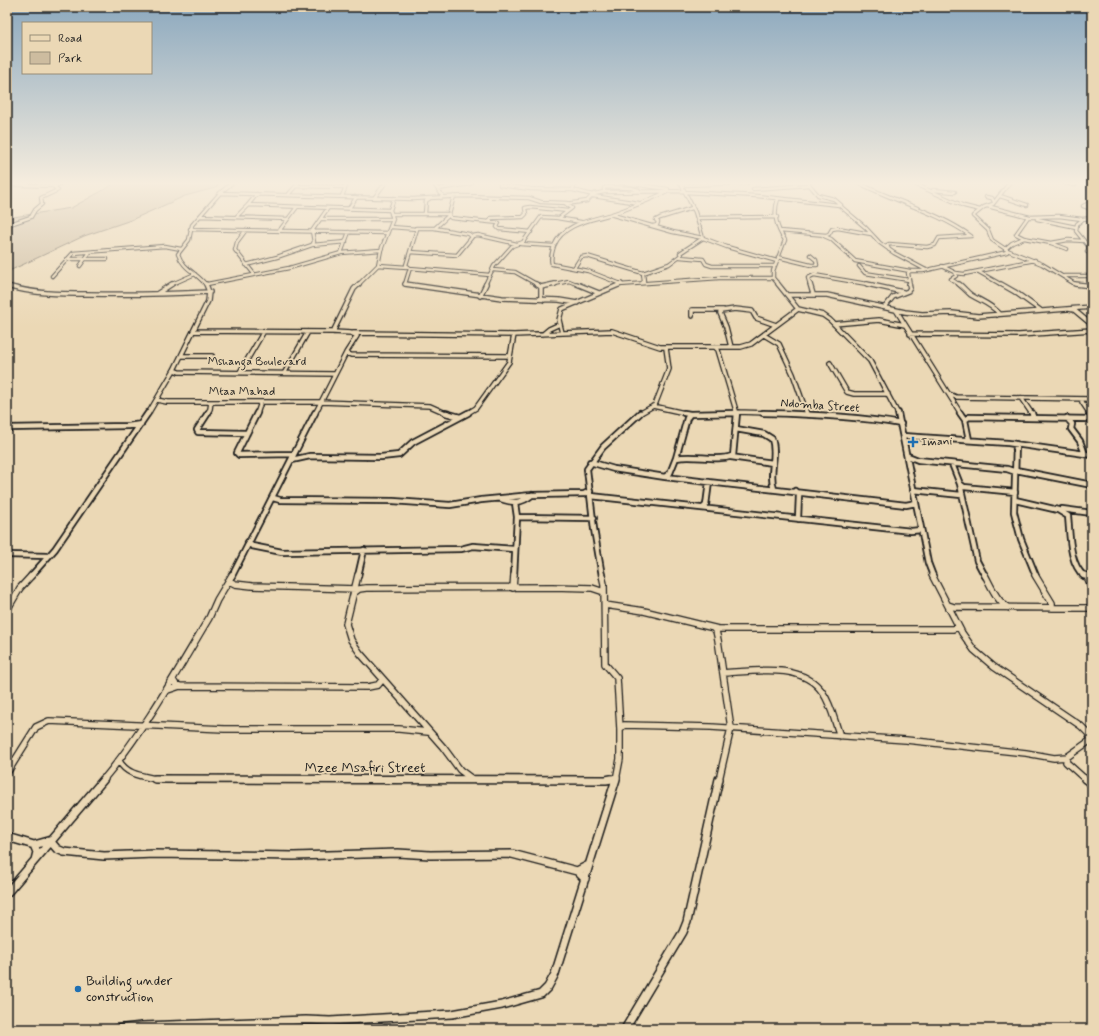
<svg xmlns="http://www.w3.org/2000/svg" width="1099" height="1036" font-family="Mynerve,sans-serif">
  <rect width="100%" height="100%" fill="#ebd8b5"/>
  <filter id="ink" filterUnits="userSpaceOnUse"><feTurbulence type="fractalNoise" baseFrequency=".025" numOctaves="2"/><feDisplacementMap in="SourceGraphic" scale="8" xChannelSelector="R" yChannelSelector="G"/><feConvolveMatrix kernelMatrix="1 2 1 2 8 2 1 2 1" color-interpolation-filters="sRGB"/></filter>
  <g filter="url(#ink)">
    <path fill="#cdbc9f" stroke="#746c5e" d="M118,182h103l-6,6 -30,8 -54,24 -47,16 -77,36v-54l64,-10z"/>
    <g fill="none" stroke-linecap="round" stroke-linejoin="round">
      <defs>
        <path id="street-far4" d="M25,182l-3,3 33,1
          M432,182l10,13 -1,3
          M500,182v3l31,4 42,1 20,5
          M619,182l49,7
          M857,182c38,20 79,29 114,54l-32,2 -4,7 -8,2 -38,-3 -2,1 2,5
          M910,182l54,24 16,4
          M971,182h12
          M1060,182l15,3 2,-3
          M808,183l10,12 16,4 7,6
          M7,185h15
          M682,185l65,-2
          M296,186l50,1
          M438,189l32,-5 2,-2
          M753,189l56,-4
          M573,190l1,-5 3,-2
          M933,190l22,2
          M604,192v-4l2,-1 25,1 8,2
          M685,192l72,4 82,9 26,22 15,16 14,10 32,17
          M220,193l193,6 51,-3 65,2 12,4 27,1
          M257,194l-9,11 142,5 3,9 -12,31 -3,15 -20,20
          M288,195l11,-13
          M342,196l6,-14
          M593,196l46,7
          M1000,196l27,9
          M986,197l6,1 2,4
          M374,198l12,-16
          M778,199c-5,14 -2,29 7,41l-12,31v7l6,7
          M1092,202l-9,4 9,3
          M987,206l43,11 29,-1 23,3 10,-1
          M349,208l7,-10 -1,-1
          M390,210l4,-12
          M391,214h56l4,4 38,4 2,-4 32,-1 3,-3 -1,-6 5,-1 38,4
          M423,214l2,-1 1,-12 3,-2
          M449,215l5,-19
          M613,215l60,17 30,6 24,9 50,14
          M200,216l88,3
          M237,216l11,-11
          M557,218l24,4
          M697,218l80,-1
          M321,219h72
          M1037,219l39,8
          M1082,220l-5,4 -1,7 13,16 -2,5 5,2
          M489,222l10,1 -2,4 2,2 32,3
          M7,225l24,-8 4,-7 7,-6 -1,-6 17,-8 -4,-3 9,-5
          M653,226l4,-1 1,-3 -2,-2 4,-2 32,-10
          M391,227l26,2 -11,36 4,3 -5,16 7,1
          M416,228h19l13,-12
          M190,229l197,4
          M246,230l-9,12 -2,8 19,24
          M279,231l18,-24
          M780,231l46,4 3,-1 3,-5 6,-1 33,6
          M822,235l9,4 24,22 55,10h13l84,-19v-2l-15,-10 -4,-10 -15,-14 11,-9 9,-3 17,-22
          M472,236l6,-1 39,9
          M1024,238l-8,-4 12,-17
          M1051,243l16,6
          M520,244l34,2
          M312,245l2,-3 -2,-11 16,-23
          M1005,249l7,-6 12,-5 27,5 17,-3 16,1
          M1007,250l35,14 33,20 9,1
          M410,252l47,3 15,-18 -3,-3 -35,-6
          M341,253l8,-21
          M680,257l23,2 3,5 6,2h63
          M778,257l33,8h6l-1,-5 -6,-5
          M67,259h40
          M246,265l31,-8 35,-12 34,-3
          M378,265l29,2
          M80,266l10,-14
          M859,266l6,7 44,7
          M942,266l14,7 8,1 71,-14
          M410,268l80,7
          M574,268l7,-11 6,-1 56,17
          M493,270l22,2 23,13
          M979,272l23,13
          M956,273v3l-5,3 9,6
          M52,276l21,-23 92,-7 16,3
          M1064,276h28
          M642,283l2,-2 -1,-8 26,-9 12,-9 -1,-2 23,-15 -8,-26 -15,-30
          M207,284l82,-16 52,-15 40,-3
          M621,284l-33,-13 -36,-7c-2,-6 0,-12 2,-18 10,-25 42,-26 64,-34 17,-6 33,-13 49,-20
          M170,285l25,-11
          M206,285c-9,-12 -23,-16 -28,-31l11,-14 3,-15 28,-32 13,-11
          M485,285l9,-19 18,-20 11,-4 18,-25 18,1 13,-10 -6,-4 21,-3 7,-7 10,-2 80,-1
          M550,285l19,-4 10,4
          M619,285l100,-7h54
          M810,285l-2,-7 6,-3 59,10
          M910,285l-2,-12 2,-2"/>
        <path id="street-far3" d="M405,284l97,14 57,2 18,3
          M536,284l5,3v11l3,2
          M577,284l22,9
          M778,284l20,25 25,6 7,5 40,41 28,53
          M810,284l3,10
          M867,284l36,8
          M959,284c4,3 8,8 12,11 10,6 19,9 28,18l-2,2
          M1001,284l14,8 25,18
          M1075,284l17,2
          M7,286c27,8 53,8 81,8 41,1 81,0 122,-2
          M541,287l14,-3
          M158,293l14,-9
          M788,295h39l78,17 17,2 30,-1 26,3 114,-9
          M480,296l6,-12
          M885,307l8,-10 15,-6 2,-3 -1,-4
          M1069,309l5,1 18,15
          M896,310l65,104
          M692,316v-6h31
          M834,324l45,-4 26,5
          M194,331l139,1 18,1 6,3 -11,17 -31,61
          M333,332l21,-43 5,-5
          M353,333l161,2 98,-4 48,16h81l10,-3 47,-35
          M562,333l-3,-13 3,-11 59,-25
          M543,334l6,-5 11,-5
          M910,334l109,1 73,-5
          M764,335l15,9 14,30 14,40
          M715,347l3,3 19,64
          M731,347l-5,-20 -6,-14 1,-2 14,-2 17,2 4,7 20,7
          M346,353l5,2 159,1
          M181,356h31
          M830,363l17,29 7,2h34
          M174,370l5,2 156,2
          M240,372l24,-41
          M285,372l23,-40
          M949,394l7,3 136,2
          M1021,398l11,16
          M1082,399v3l8,12
          M157,400l10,2h154l109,4 18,8
          M653,406l36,8
          M737,412l61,2
          M148,414l26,-44 34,-69 1,-9 -3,-8
          M207,414l3,-5 1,-7
          M257,414l3,-9 -1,-3
          M466,414l10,-6 33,-46 5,-27
          M639,414l16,-9 14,-36 -3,-21
          M702,414l34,-1"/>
        <path id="street-far2" d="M208,413l-11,17 1,2 49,1
          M257,413l-20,40 2,2 55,-1
          M446,413l14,4
          M684,413l6,1
          M763,413c46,1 93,3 138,11
          M898,413l30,150 5,13
          M960,413l5,7 4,20
          M1032,413l1,4
          M1089,413l3,4
          M1067,418l5,6 -1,5 9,12 5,13
          M965,420l4,-3 123,2
          M7,428l121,-2 13,-2
          M736,429l28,5 8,5c6,17 -4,33 2,50
          M903,436l105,7 84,12
          M1016,444l-2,68 7,27 15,37
          M908,456l10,4 89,9 9,3
          M731,457l42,6
          M676,458l11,-40 3,-4 46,-1
          M292,460l18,-4 71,1 18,-2 14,-13 55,-29
          M590,462l24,7 51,8 5,-4 6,-15c19,-4 39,4 57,-2l4,-43
          M952,464l8,20 4,3 51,5
          M1016,470l76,15
          M665,477l241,28 10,-2
          M960,484l17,77 8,15
          M913,490l48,5
          M795,491l4,4 -1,24
          M591,496l320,35 10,-1
          M273,498l7,2 113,1 57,4 31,-5 51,-5 52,-1 6,-3
          M501,499c12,4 20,5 31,-4
          M1015,500l43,10 10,6c2,19 1,47 16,60
          M703,508l3,-3 3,-23
          M1062,509l30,4
          M517,517l77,1
          M248,542l4,4 30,6 179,-3 12,-3 41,3
          M7,555l41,1
          M31,576l24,-27 93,-136
          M232,576l83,-163
          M358,576l6,-26
          M514,576l3,-59 -2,-14
          M602,576l-8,-47 -7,-60 16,-22 37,-34"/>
        <path id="street-far1" d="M358,575l-12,49 5,16 9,13 83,94 17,23 12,9
          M602,575l2,9 1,80 12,14 3,51
          M932,575l30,58 12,17 20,17 87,59 7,7 3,7 -24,17 -1,5 20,18
          M985,575c6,11 12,27 24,33
          M1035,575l17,28v5
          M1083,575l9,2
          M1089,577l-1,2 4,9
          M229,581l6,3 17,2 104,3
          M513,588l1,-13
          M355,592l4,-3 7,-1 186,-1 40,1 12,4
          M605,605l39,6 74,18h235l6,-2
          M948,605l6,2 138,1
          M7,610l13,-22 12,-13
          M713,628l3,3 2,9 13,88 -12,52
          M723,673c31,-2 80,-11 100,20 8,11 12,30 17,43
          M173,680l3,5 4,1 188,1 10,-2 4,-5
          M165,691l15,-5
          M119,761c8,14 23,15 37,18l322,1
          M7,773l29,-46 13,-6 175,8h175l29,3
          M103,780c42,-50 73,-107 106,-162l8,-18 15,-25
          M607,780l10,-3
          M616,780l4,-21v-30l4,-4 87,2 195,13 120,13 28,5 13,-1"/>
        <path id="street" d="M155,779l451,1 5,-1
          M1085,779l7,5
          M7,837l27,8 3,7 -2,8
          M51,842l6,7 7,3 40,4 51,-2 139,2 104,-3 32,2 82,-1 65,17 8,8
          M34,845l18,-5
          M577,871l12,-6
          M7,893l97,-114
          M116,1029l26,-3 164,-6 24,1 122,-7 50,-9 39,-11 7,-7 7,-13 61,-195
          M625,1029l58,-97 4,-10 32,-143"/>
      </defs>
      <use href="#street-far4" stroke="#1c1c1c" stroke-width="4.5"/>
      <use href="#street-far3" stroke="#1c1c1c" stroke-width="6"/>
      <use href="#street-far2" stroke="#1c1c1c" stroke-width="8"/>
      <use href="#street-far1" stroke="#1c1c1c" stroke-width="8"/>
      <use href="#street" stroke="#1c1c1c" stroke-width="10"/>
      <use href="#street-far4" stroke="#ebd8b5" stroke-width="2.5"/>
      <use href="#street-far3" stroke="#ebd8b5" stroke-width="3.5"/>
      <use href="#street-far2" stroke="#ebd8b5" stroke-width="4.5"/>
      <use href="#street-far1" stroke="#ebd8b5" stroke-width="5.5"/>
      <use href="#street" stroke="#ebd8b5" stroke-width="7"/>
    </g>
  </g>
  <linearGradient id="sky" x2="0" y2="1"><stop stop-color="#8ba8be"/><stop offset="0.56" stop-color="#f6edde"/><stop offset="1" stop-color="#f6edde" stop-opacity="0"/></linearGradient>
  <rect width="1099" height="327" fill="url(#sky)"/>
  <g fill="#1f6fb2" stroke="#ebd8b5" stroke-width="1.5">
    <path d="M911 436h4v4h4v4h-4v4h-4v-4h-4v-4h4z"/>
    <circle cx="78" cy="989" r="4"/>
  </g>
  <g text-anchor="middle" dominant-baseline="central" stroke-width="3.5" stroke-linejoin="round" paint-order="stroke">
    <g font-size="12" fill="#1c1c1c" stroke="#ebd8b5">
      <text x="257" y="362">Mshanga Boulevard</text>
      <text x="242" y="392">Mtaa Mahad</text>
      <text transform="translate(820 406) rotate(4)">Ndomba Street</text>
    </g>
    <g font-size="12" fill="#1c1c1c" stroke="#ebd8b5" text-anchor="start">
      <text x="921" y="442">Imani</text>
    </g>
    <g font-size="14" fill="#1c1c1c" stroke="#ebd8b5">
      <text x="365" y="768">Mzee Msafiri Street</text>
    </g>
    <g font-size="14" fill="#1c1c1c" stroke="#ebd8b5" text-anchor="start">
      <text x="86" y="981">Building under<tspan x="86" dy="16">construction</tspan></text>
    </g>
  </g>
  <rect width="1099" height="1036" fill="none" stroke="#ebd8b5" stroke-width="24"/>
  <rect x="12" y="12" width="1075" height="1012" fill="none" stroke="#1c1c1c" stroke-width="1.5" filter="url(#ink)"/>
  <rect x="22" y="22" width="130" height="52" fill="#ebd8b5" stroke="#988d78"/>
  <rect x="30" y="35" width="20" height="6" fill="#ebd8b5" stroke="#988d78"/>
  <text x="58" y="42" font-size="12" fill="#1c1c1c">Road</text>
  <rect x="30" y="52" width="20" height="12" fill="#cdbc9f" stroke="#988d78"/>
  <text x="58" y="62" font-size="12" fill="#1c1c1c">Park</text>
</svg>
